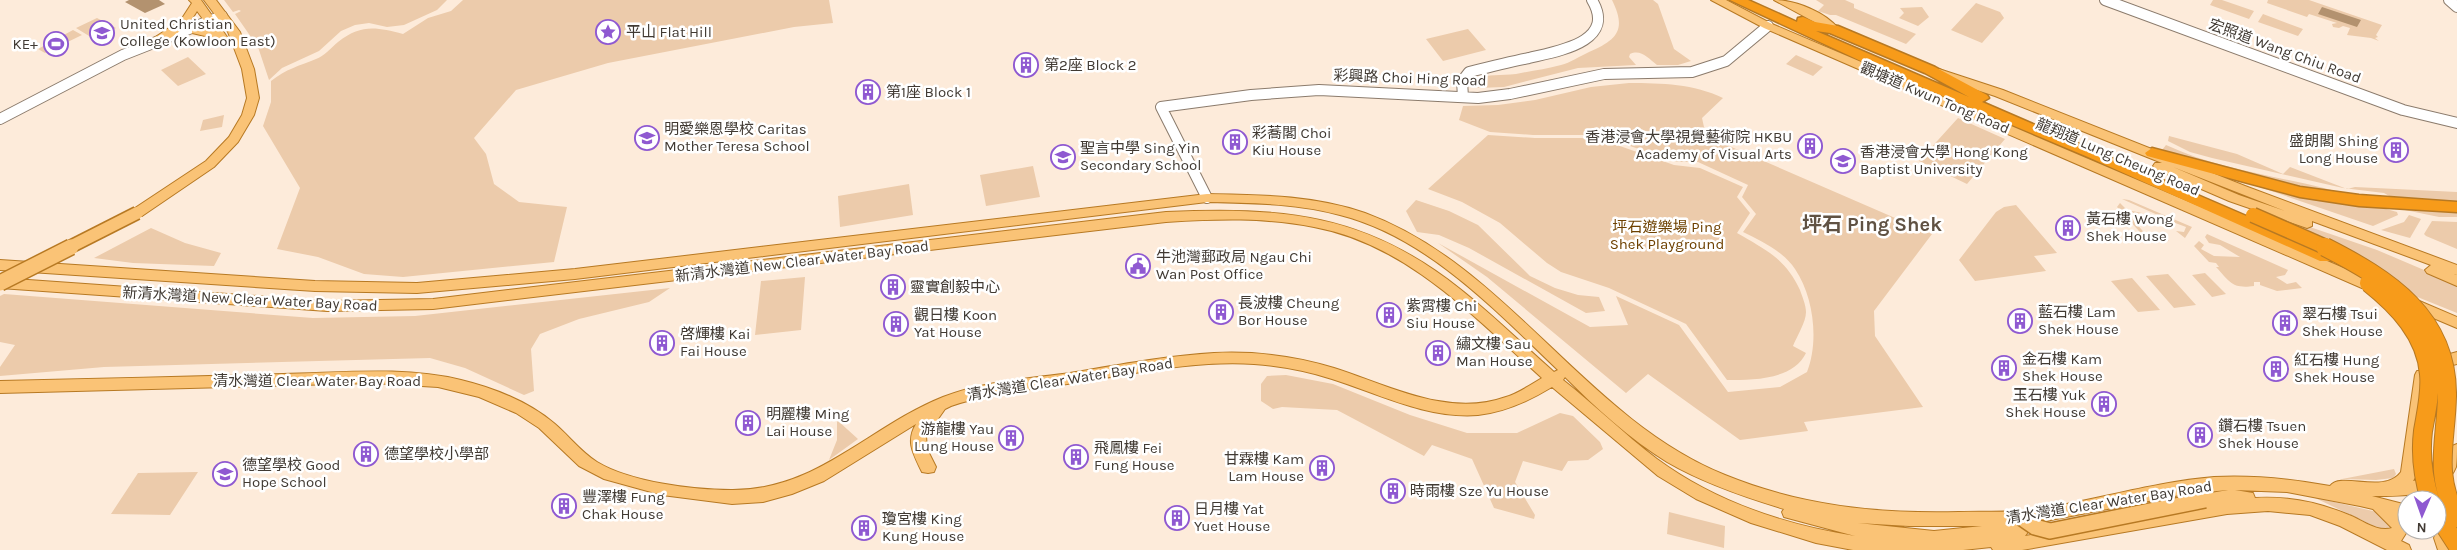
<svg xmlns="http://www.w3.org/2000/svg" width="2457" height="550" font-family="Karla,'Noto Sans TC',sans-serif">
  <rect width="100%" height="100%" fill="#fdebda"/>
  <path fill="#eccbab" d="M224,0h223l-10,10 -33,15 -17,2 -18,-4 -14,2 -14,6 -22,20 -37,17 -13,12 -11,-33 -23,-33 6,-3 -2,-1 -6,2z
    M463,0h366l4,23 -39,4 -186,36 -92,27 -42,48 12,16 8,30 25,18 48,5 -13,55 -151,15 -39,-3 -46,-17 -41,-8 23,-61 -37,-62 8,-24v-21c15,-12 28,-15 45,-22 8,-3 15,-11 22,-17 23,-18 38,-15 65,-8l25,-16 23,-7z
    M1612,0h41l5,4 16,45 17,12 -13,4h-21c-9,-7 -16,-16 -27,-11l-1,3 7,8 -58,3 -74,19 -26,1 -4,-5v-3c14,-7 27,-4 42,-6 15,-3 30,-5 45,-9 9,-2 19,-9 28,-13 28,-12 38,-22 23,-52z
    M1816,0h29l9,4v4l62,26 -10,10 -70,-29h-6l-12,-4 6,-6z
    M2213,0h9l32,11 -5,8 -39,-14z
    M2268,0h41l73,25 -6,10 2,2 -3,1 4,3 -8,-3 -24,-3 3,-7 -7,-2 -4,2 -6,-1 -1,-3 5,-1 -28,-9 -2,3 -40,-14z
    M1976,3l24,9 4,6 -22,25 -31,-13z
    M1922,7l7,10 -11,9 -19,-8 5,-5 -4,-5z
    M2263,14l40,15 -5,7 -40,-14z
    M97,18l19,10 -22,11 -18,-11z
    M1468,29l18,21 -43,11 -17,-22z
    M73,30l9,5 -37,18 -7,-4z
    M1796,55l27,12 -10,9 -27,-12z
    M188,57l18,17 -28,12 -17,-16z
    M1629,83c33,0 65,1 94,15l-21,20 4,18 226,98 -58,77 1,25 48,71 -119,15 4,9 -68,9 -92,-66 -22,19 -139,-116 -49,-34 152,84 38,-2 -12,-29 63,29 49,67 52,-5 27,-15c12,-30 7,-75 -12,-103 -12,-18 -34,-28 -52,-37l13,-18 -14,-17 6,-12 -50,-23h-20l-57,-19 -37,-8h-51l-43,-3 -31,-12 4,-14 35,-1 37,-5 56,-13z
    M224,115l-2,12 -22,4 3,-11z
    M1958,118l47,21 -38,45 -48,-23z
    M1488,135l47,3h47l35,7 57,20 26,3 43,19 -6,10 13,16 -13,20c29,17 48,25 63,57 2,6 6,15 6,22 0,10 -9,24 -13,34l13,7c-13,27 -53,27 -79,27l-41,-56 -77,-36 -48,-16 -14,-9 -47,-40 -38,-21 -34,-13z
    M2169,136l68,18 46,20 7,-7 57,22 8,-2 102,5v25h-18l-34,-7 -7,-9 -14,-8 -41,-5 -131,-30 -22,-6 -22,-11z
    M2166,145c62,29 131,32 195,54 -68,-9 -135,-26 -199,-49z
    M1033,166l7,31 -54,9 -6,-31z
    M2236,179l143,28 18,5 1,3 -25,11z
    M909,184l4,31 -73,12 -2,-31z
    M2122,199l7,1 63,27 -7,11 -9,-7 8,1 2,-5 -16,-6 -8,2 -2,-7z
    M1416,200l33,11 29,14 52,51 25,12 23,7 21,2 6,14 -19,2 -117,-65 -30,-13 -22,-3 -11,-21z
    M2120,203l7,7 15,3 -14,1 20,23 17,1 4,3 -19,2 -33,-36z
    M2016,205l41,48 -23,3 12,15 -71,10 -16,-21 37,-48 8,-5z
    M2272,214l105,36 80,34v29l-47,-19 -139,-76z
    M2409,215l12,4 -11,19 -29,-8 23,-8z
    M2432,221l25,1v27l-31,-13 -2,-2z
    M151,228l34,15 36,10 -7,13 -81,-3 -39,-5z
    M2207,234l81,36 -3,5 -9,2 11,7 9,-2 6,6 -25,3 -17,-6v-3h-6v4c-22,3 -24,-4 -38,-19h3l-3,-4 -7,-1 -15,-16 5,-5 5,4 -3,4 13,7 26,1 -20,-12 -11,-2 -4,-6z
    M2205,273l21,21 -14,3 -20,-22z
    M2168,274l28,31 -22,3 -28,-32z
    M805,277l-4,53 -46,5 6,-54z
    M2132,278l28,32 -22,2 -27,-31z
    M670,288l-21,14 -70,17 -39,15 -9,15 3,42 -10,4 -59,-27 -35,-10 -326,9 -104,9v-9l15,-22 -15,-3v-46l4,-2 309,24 102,-2z
    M1286,375l47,9 77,31 57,18h50l43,-20 13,3 27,26 3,7 -15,11 -20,1 -6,10 -39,-10 -8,21 20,33 -1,4 -40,-11 -22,-49 -40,-14 -8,11 -87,-46 -55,-3 -9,2 -12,-8v-17l6,-8z
    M837,420l21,19 -29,21 8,-20z
    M2394,469l2,5 -3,4 -17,2 -34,-1z
    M198,472l-28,43 -59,-1 27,-41z
    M2313,497l64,15 14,12 -1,3 -5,2 -9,-2z
    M1669,512l56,14 -1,22 -57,-14z"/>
  <path fill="#b3926f" d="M129,0h30l6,4 -20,9 -20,-11z
    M2322,7l39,13 -4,7 -39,-13z"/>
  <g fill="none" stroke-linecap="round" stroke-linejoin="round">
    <defs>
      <path id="minor" d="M2105,0l298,110 54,13
        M2449,0l8,7
        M1463,97l-1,-16 7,-9c20,-5 40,-10 60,-14 29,-7 88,-16 63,-58
        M0,119l123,-64 99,-39
        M1207,198l-46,-91 90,-12 68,-5 159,8 32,-4 94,-20 88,-2 34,-11 42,-35"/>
      <path id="major" d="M189,0h12l31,44 -2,2h-8l-17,-10 -13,-3v-4l19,1 -14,-19c-6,11 -29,35 -43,31v-4l27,-18 11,-17z
        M204,0h12l24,32 14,37 5,29 -5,17 -16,27 -24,25 -72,49h-10l-2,-3 2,-3 74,-49 23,-24 13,-22 5,-17 -5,-29 -14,-37z
        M1711,0h15l46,24 609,260 2,4 -7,5 -5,-1 -607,-264z
        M1774,0c22,0 51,12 65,29l-6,3z
        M1939,69l64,21 242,96 212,79v10l-3,-1 3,1v11l-30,-13 -2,-3 6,-5 -119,-44v5l-5,2 -78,-27 -74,-32 -2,-3 2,-3h7l-167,-67 -60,-20 -2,-3zM2173,167l112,44 -46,-16z
        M1207,194c53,1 107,1 158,19 144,53 219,205 360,262 76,31 153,39 234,37 25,-1 49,1 74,-2 60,-9 120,-28 181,-33 39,-2 78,2 116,9 11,-15 54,9 71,-14l14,-97 2,-4h10l2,4 -12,99 -4,7c21,-4 29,-17 39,-35l5,-2c0,7 0,17 -1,23 -12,31 -57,29 -84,29l35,9v14l-5,-2 6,13 -7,11 8,4 2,5h-24l-47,-24 -30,-11 -42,-4 -41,3 -205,36h-29l-2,-3 -28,3h-110l-37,-7 -65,-20 -55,-24 -38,-23 -106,-89c-23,14 -47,25 -74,28 -51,4 -99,-21 -146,-36 -25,-8 -52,-13 -78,-15 -60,-4 -121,10 -180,19 -41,7 -83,9 -123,23l-6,3 -19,27 1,13 9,18 -2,5 -6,1 -6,-1c-8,-17 -17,-30 -6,-48l-92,57 -32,13 -29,8 -31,2 -70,-9 -58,-16 -25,-13 -40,-38 -23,-15 -37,-16 -41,-10 -65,-4 -373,10v-12c94,-2 189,-4 283,-7 59,-1 120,-8 178,6 33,8 68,22 94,44 14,12 26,28 42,38 33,20 96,28 134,28 86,1 137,-63 212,-93 40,-16 84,-18 127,-24 48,-8 95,-17 144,-20 40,-2 81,3 120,15 54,17 114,50 172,29 13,-4 24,-12 36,-19 -68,-61 -135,-134 -228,-151 -49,-10 -99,-8 -148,-5l-733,87 -106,2 -327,-23v-10l327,23 106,-2 733,-87c116,-5 199,1 294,77 33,26 62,55 94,83l4,-2c-63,-60 -131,-133 -218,-155 -44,-12 -89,-12 -133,-13l-632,77 -158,14 -102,-2 -315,-21v-10l315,21 102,2 158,-14zM1565,377c31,31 65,62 102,85 36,21 77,35 117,47l-2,3 2,5 71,19c-70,-11 -141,-35 -198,-77 -33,-25 -62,-54 -94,-79zM2228,490l-29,5 -2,5 4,5 -176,31 5,-7v-5l155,-30zM2235,490l52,2 73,14 13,3 19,19c-14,5 -30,-8 -43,-13 -31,-13 -61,-19 -94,-17l-2,-5zM1858,523l51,3h73l-48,5z
        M2410,297l47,20v11l-52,-22 -2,-4 2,-4z
        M2457,352v12l-24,6 -5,-2 -2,-4 2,-4z
        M2454,521l3,1v12l-7,4 4,12h-16l-4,-12 4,-11z"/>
      <path id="highway" d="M1730,0h18l49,22 1,-4 5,-1 12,5 23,4 97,41 52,28 2,3 -7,4 350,151 2,4 -2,4h-12l-232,-104 -210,-88zM1816,31l14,2 95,40 44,24z
        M2152,148l148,39 59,8 98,7v10l-98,-6 -59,-9 -153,-41 -2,-3z"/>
    </defs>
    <use href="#minor" stroke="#8b7b6c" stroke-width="12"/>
    <use href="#major" stroke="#b77923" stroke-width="2"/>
    <use href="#highway" stroke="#b77923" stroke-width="3"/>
    <use href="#minor" stroke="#fff" stroke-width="10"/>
    <use href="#major" fill="#fac376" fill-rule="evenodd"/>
    <use href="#highway" fill="#f79b1a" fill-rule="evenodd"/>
    <defs>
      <path id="major-bridge-far1" d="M68,248l69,-35"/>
      <path id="major-bridge" d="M0,283l71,-36
        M2022,518l13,9 15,4 155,-31"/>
      <path id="highway-bridge-far1" d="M2253,215l75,33"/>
      <path id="highway-bridge" d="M2325,247c63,32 123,70 122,149 -1,47 -14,77 10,122
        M2369,283c29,23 57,52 60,91 2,19 -3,39 -6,57 -3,24 0,46 7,69
        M2437,514l20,31"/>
    </defs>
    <use href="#major-bridge-far1" stroke="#b77923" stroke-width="15" stroke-linecap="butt"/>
    <use href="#major-bridge" stroke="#b77923" stroke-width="18" stroke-linecap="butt"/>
    <use href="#highway-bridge-far1" stroke="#b77923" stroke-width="17" stroke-linecap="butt"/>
    <use href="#highway-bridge" stroke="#b77923" stroke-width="20" stroke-linecap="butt"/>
    <use href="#major-bridge-far1" stroke="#fac376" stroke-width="12"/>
    <use href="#major-bridge" stroke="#fac376" stroke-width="15"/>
    <use href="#highway-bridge-far1" stroke="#f79b1a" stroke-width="14"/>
    <use href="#highway-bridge" stroke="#f79b1a" stroke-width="18"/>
  </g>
  <defs>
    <symbol id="sight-ring" viewBox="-11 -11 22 22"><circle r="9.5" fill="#fff" stroke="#8f59d1" stroke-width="1.5"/><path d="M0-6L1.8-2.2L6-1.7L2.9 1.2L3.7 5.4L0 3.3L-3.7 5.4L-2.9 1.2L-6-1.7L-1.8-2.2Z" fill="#8f59d1"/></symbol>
    <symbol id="school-ring" viewBox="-11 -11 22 22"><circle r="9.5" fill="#fff" stroke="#8f59d1" stroke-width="1.5"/><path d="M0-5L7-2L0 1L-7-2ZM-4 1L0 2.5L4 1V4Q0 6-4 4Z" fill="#8f59d1"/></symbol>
    <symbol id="stadium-ring" viewBox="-11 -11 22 22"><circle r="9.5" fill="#fff" stroke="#8f59d1" stroke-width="1.5"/><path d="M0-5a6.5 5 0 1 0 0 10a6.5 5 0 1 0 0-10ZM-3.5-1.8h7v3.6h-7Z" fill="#8f59d1"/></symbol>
    <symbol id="building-ring" viewBox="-11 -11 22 22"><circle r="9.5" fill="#fff" stroke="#8f59d1" stroke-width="1.5"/><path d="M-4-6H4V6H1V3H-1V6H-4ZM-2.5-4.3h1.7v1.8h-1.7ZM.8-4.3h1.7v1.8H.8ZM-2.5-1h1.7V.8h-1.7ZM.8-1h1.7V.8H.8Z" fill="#8f59d1"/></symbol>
    <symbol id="university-ring" viewBox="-11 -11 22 22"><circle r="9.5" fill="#fff" stroke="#8f59d1" stroke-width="1.5"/><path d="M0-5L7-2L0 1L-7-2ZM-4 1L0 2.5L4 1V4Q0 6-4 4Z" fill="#8f59d1"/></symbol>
    <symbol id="civic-ring" viewBox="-11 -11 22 22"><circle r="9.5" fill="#fff" stroke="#8f59d1" stroke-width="1.5"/><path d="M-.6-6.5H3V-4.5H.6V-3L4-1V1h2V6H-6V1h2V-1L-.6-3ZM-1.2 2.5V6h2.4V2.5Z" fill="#8f59d1"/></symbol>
  </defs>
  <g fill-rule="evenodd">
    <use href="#sight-ring" x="594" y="18" width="28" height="28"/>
    <use href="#school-ring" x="88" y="19" width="28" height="28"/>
    <use href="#stadium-ring" x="42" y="30" width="28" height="28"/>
    <use href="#building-ring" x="1012" y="51" width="28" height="28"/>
    <use href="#building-ring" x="854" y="78" width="28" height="28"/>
    <use href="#school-ring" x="633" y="124" width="28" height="28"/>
    <use href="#building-ring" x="1221" y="128" width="28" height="28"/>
    <use href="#building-ring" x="1796" y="132" width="28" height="28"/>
    <use href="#building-ring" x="2382" y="136" width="28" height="28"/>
    <use href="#school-ring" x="1049" y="143" width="28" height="28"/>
    <use href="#university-ring" x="1829" y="147" width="28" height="28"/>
    <use href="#building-ring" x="2054" y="214" width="28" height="28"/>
    <use href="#civic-ring" x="1124" y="252" width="28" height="28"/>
    <use href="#building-ring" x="879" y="273" width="28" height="28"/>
    <use href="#building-ring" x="1207" y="298" width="28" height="28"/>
    <use href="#building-ring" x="1375" y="301" width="28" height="28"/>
    <use href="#building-ring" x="2006" y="307" width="28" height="28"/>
    <use href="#building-ring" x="2271" y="309" width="28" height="28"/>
    <use href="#building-ring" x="882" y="310" width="28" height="28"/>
    <use href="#building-ring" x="648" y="329" width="28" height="28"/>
    <use href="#building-ring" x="1424" y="339" width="28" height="28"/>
    <use href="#building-ring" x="1990" y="354" width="28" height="28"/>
    <use href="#building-ring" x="2262" y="355" width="28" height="28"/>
    <use href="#building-ring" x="2090" y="390" width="28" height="28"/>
    <use href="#building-ring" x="734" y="409" width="28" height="28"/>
    <use href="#building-ring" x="2186" y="421" width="28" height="28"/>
    <use href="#building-ring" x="997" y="424" width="28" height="28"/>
    <use href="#building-ring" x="352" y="440" width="28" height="28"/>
    <use href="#building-ring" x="1062" y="443" width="28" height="28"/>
    <use href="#building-ring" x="1308" y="454" width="28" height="28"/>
    <use href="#school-ring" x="211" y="460" width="28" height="28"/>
    <use href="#building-ring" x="1379" y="477" width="28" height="28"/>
    <use href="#building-ring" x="550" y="492" width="28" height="28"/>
    <use href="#building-ring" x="1163" y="504" width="28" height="28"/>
    <use href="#building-ring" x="850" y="514" width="28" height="28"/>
  </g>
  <g text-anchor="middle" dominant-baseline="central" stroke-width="5" stroke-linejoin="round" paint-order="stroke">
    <g font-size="15" fill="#413a33" stroke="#fff" text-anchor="start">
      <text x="120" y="24">United Christian<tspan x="120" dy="17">College (Kowloon East)</tspan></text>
      <text x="626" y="32">平山 Flat Hill</text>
      <text x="38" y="44" text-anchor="end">KE+</text>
      <text x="1044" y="65">第2座 Block 2</text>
      <text x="886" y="92">第1座 Block 1</text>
      <text x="664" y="129">明愛樂恩學校 Caritas<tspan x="664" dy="17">Mother Teresa School</tspan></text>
      <text x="1252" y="133">彩蕎閣 Choi<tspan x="1252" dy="17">Kiu House</tspan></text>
      <text x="1792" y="137" text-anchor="end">香港浸會大學視覺藝術院 HKBU<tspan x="1792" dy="17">Academy of Visual Arts</tspan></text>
      <text x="2378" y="141" text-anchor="end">盛朗閣 Shing<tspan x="2378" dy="17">Long House</tspan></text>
      <text x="1080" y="148">聖言中學 Sing Yin<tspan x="1080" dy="17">Secondary School</tspan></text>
      <text x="1860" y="152">香港浸會大學 Hong Kong<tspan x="1860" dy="17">Baptist University</tspan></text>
      <text x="2086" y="219">黃石樓 Wong<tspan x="2086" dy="17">Shek House</tspan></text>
      <text x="1156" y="257">牛池灣郵政局 Ngau Chi<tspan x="1156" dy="17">Wan Post Office</tspan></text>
      <text x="910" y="287">靈實創毅中心</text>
      <text x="1238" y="303">長波樓 Cheung<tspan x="1238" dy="17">Bor House</tspan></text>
      <text x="1406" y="306">紫霄樓 Chi<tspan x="1406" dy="17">Siu House</tspan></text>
      <text x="2038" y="312">藍石樓 Lam<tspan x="2038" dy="17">Shek House</tspan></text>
      <text x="2302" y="314">翠石樓 Tsui<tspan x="2302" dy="17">Shek House</tspan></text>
      <text x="914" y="315">觀日樓 Koon<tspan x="914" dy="17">Yat House</tspan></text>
      <text x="680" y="334">啓輝樓 Kai<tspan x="680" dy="17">Fai House</tspan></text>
      <text x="1456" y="344">繡文樓 Sau<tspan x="1456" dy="17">Man House</tspan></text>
      <text x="2022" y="359">金石樓 Kam<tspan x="2022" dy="17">Shek House</tspan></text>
      <text x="2294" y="360">紅石樓 Hung<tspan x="2294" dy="17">Shek House</tspan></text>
      <text x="2086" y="395" text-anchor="end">玉石樓 Yuk<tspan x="2086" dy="17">Shek House</tspan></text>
      <text x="766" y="414">明麗樓 Ming<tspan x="766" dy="17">Lai House</tspan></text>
      <text x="2218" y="426">鑽石樓 Tsuen<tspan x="2218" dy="17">Shek House</tspan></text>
      <text x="994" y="429" text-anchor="end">游龍樓 Yau<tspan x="994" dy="17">Lung House</tspan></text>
      <text x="1094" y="448">飛鳳樓 Fei<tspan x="1094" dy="17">Fung House</tspan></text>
      <text x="384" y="454">德望學校小學部</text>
      <text x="1304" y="459" text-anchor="end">甘霖樓 Kam<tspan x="1304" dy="17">Lam House</tspan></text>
      <text x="242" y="465">德望學校 Good<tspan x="242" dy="17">Hope School</tspan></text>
      <text x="1410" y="491">時雨樓 Sze Yu House</text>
      <text x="582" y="497">豐澤樓 Fung<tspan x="582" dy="17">Chak House</tspan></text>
      <text x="1194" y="509">日月樓 Yat<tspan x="1194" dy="17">Yuet House</tspan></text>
      <text x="882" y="519">瓊宮樓 King<tspan x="882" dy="17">Kung House</tspan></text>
    </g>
    <g font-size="15" fill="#413a33" stroke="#fff">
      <text transform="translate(2285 51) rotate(20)">宏照道 Wang Chiu Road</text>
      <text transform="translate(1410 78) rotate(2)">彩興路 Choi Hing Road</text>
      <text transform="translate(1935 98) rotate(23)">觀塘道 Kwun Tong Road</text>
      <text transform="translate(2118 157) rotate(23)">龍翔道 Lung Cheung Road</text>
      <text transform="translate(802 261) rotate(-7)">新清水灣道 New Clear Water Bay Road</text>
      <text transform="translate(250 299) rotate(3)">新清水灣道 New Clear Water Bay Road</text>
      <text transform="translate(1070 379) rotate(-9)">清水灣道 Clear Water Bay Road</text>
      <text x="317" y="381">清水灣道 Clear Water Bay Road</text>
      <text transform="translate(2109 502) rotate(-9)">清水灣道 Clear Water Bay Road</text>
    </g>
    <g font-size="15" fill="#6e4101" stroke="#fff">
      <text x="1667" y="227">坪石遊樂場 Ping<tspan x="1667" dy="17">Shek Playground</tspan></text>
    </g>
    <g font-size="20" font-weight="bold" fill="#605243" stroke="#fff">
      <text x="1872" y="224">坪石 Ping Shek</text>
    </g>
  </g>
  <g transform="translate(2422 515) rotate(182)"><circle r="24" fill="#ffffff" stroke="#b3b0ad"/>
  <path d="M0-4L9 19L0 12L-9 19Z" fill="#8f59d1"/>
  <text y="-8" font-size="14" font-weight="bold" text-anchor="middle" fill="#413a33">N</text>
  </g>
</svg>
